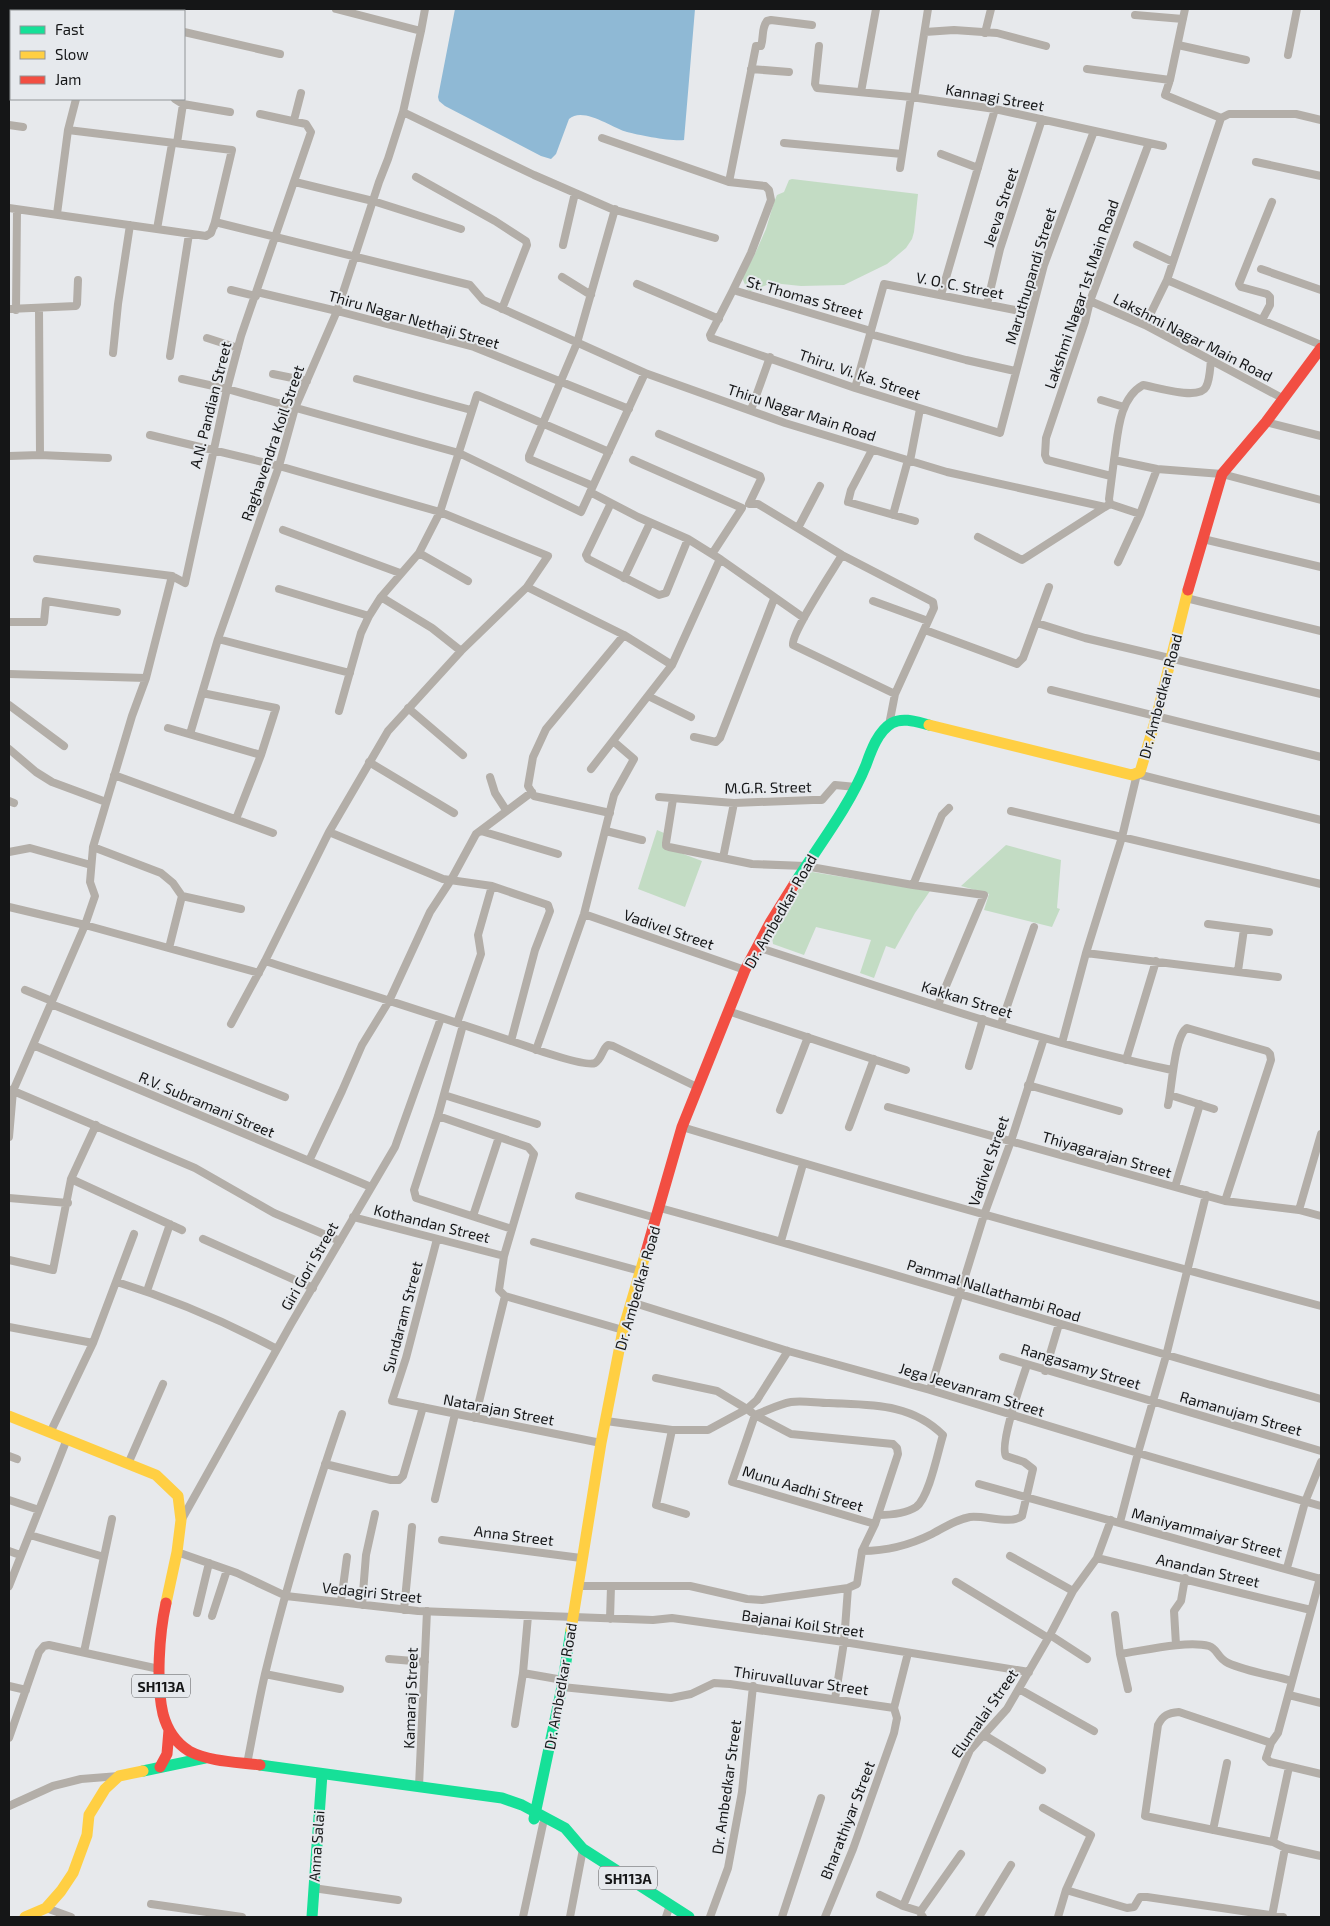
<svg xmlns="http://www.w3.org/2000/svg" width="1330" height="1926" font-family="'Exo 2',sans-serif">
  <rect width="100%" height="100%" fill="#e7e9ec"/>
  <path fill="#c3dcc4" d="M792,179l126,15 -4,38 -2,7 -6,9 -19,16 -43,21 -43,1 -29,-3 -22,8 -3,-2 -4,-9v-4l11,-20 12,-27 8,-27 3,-7 7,-3 5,-12z
    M657,830l7,3 -2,13 40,15 -17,46 -47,-18z
    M1006,845l55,15 -4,48 3,1 -8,18 -68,-17 5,-16 -28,-8z
    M812,872l118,19 -15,22 -20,36 -9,-3 -12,32 -14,-5 11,-33 -55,-13 -12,28 -31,-11 -1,-7 31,-56 5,-7z"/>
  <path fill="#8fb9d5" d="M455,9h240l-11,131c-10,2 -46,-5 -57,-8 -15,-4 -44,-26 -58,-13l-13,35 -5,5 -10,-3 -96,-50 -6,-5 -1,-4z"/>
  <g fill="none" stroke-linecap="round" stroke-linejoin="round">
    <path stroke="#b3aea8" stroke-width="8" d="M336,9l85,22 4,-22
      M1185,9l-15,71 -5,15 56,23
      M16,11l1,-2
      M70,11l1,-2
      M109,11l1,-2
      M1135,15l48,4
      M9,25l2,1
      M184,32l96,22
      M925,32l29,-2 43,3 49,13
      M985,33l6,-24
      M1178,45l68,15
      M819,46l-4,38 2,4 94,9 84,12 168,37
      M1288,55l9,-46
      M9,61h2
      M751,69l38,3
      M1087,69l83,11
      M861,92l15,-83
      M914,98l14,-89
      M175,99l8,5 47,8
      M403,112l131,63 78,34 103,29
      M294,120l7,-27
      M9,125l14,2
      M68,130l164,20 -18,76
      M602,138l127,44 36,4 4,4 2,10 -20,53 -18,37
      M177,143l6,-39
      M784,143l118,11
      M941,154l37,14
      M1256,162l65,14
      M900,168l11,-71
      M416,177l79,44 31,20 1,4 -25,64
      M295,182l78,19 88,28
      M729,182l27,-136h5c3,-9 0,-17 6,-25l4,-1 41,5
      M9,208l197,28 5,-3 4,-11 255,63 13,15 162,73 140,50 162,49 158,35 5,-3 -1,-5 5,-39 43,9 65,5 99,26
      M57,214l11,-84 8,-31
      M157,229l15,-85
      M563,245l12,-52
      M1137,245l36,17
      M1261,269l60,21
      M562,277l29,18
      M1167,280l154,65
      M637,284l82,35
      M231,290l25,6
      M257,292l80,19 137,36 155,62
      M941,295l54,-186
      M1090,301l55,24 139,74
      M987,304l13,-55 42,-130
      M9,309l67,-3 1,-2 1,-24
      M39,309l1,146
      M16,310l1,-100
      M1262,320l8,-15v-8l-3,-3 -26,-7 -2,-3 33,-82
      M1145,325l22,-45 54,-162 8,-4h67l25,6
      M871,331l-138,-41 -23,45 1,3 144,50 145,45 44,-168 50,-134
      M870,334l96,26 49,11
      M207,338l31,10
      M113,353l5,-49 12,-79
      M170,356l19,-122
      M273,374l34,7
      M182,379l45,10 232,64 122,59 64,-139
      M357,379l114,31
      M855,388l29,-104 146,29
      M1101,400l23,7
      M751,410l19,-53
      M1266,422l55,14
      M659,434l101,42 1,3 -12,25h9l84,51 91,47 1,6 -39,86 -6,31
      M150,435l129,31 161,46 108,44 -21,31 97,48 48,30
      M872,450l-21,40 -3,12 67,19
      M9,456l31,-1 68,3
      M633,460l109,48 -30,46
      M1114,460c4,-25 4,-61 29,-75 13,2 56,16 63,2 4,-7 4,-19 5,-27
      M910,461l10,-52
      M1111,476l-64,-16 -2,-5 1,-17 39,-116 5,-21 59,-158
      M593,486l-64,-27v-3l48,-113 38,-134
      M590,492l48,25 50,22 32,20 84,59
      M611,503l-25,52 2,4 71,36 7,-2 22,-54
      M1110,504l30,10
      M893,515l15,-55
      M798,528l22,-42
      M283,530l117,43
      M978,537l44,23 83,-53
      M1203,539l118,28
      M419,553l49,28
      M842,555c-9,15 -51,78 -49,90l102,49
      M37,559l135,17 13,7 42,-194 14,-53 70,-204 -5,-8 -46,-10
      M1118,562l22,-48 17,-45
      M624,578l26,-55
      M279,589l90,27
      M381,597l51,31 29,23
      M1186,598l135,33
      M873,601l55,20
      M9,622h35l2,-21 71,11
      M1037,623l48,15 236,56
      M925,630l92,34 6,-6 26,-71
      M218,639l132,34
      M9,674l137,4
      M1051,690l270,67
      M202,693l74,15 -15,47 -25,64
      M648,696l43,21
      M9,705l55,41
      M408,708l55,47
      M339,711l22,-78 8,-17 12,-19 38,-44 21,-41 37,-117 132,57
      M168,728l93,27
      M190,734l28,-95 61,-173 16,-58 42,-97 42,-129 9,-23 15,-47 18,-81
      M694,737l22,5 4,-4 54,-139
      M9,749l27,23 16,10 54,20
      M369,762l85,51
      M591,769l81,-104 48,-106
      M114,775l159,58
      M490,777l5,16 11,17
      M659,797l75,6 79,-3h9l13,-15 21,2
      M673,799l-7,44v3l3,1 83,17 53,2 108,19 71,10 -46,110
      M9,801l5,2
      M1011,811l310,73
      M610,813l-76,-17 -6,-10 5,-29 13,-28 78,-94
      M481,831l77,23
      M606,831l36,9
      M329,832l114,47 49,7 56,19 2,6 -15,39 -24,91
      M93,847l68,26 12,10 9,13 59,13
      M9,852l21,-4 61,17
      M723,858l11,-55
      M913,885l29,-70 7,-7
      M9,907l76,18 174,48
      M584,914l161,56
      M1208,924l61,8
      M757,947c137,44 274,93 415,123
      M169,948l13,-52
      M1086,953l192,24
      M265,961c87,28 174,55 261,85 11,4 60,21 69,17 7,-4 7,-14 13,-18l5,1 84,41
      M1238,971l6,-42
      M25,990l27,11
      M51,1004l234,93
      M728,1011l178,59
      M457,1023l24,-69 -3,-19 14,-49
      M231,1024l34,-63 64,-129 59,-101 73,-80 66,-64
      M1001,1024l33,-97
      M463,1025l-25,91 -24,74 2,8 96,31
      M1062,1043l24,-90 36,-116 15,-63 184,46
      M33,1045l338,142
      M536,1050l48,-136 30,-119 20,-36 -21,-18
      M1126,1060l30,-99
      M969,1066l14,-47
      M1028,1085l91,26
      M11,1090l184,78 79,45 66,28
      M444,1095l93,29
      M1170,1095l44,14
      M1168,1105c4,-16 6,-69 19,-77l80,23 3,3 1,6 -46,141
      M888,1107l337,94 74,9 22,6
      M780,1110l28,-73
      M438,1116l90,31 6,7 -30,102 -5,34 6,6
      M682,1127c212,64 426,122 639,179
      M849,1127l25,-68
      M9,1137l4,-46 72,-166 10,-29 -5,-14 3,-35 39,-131 14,-38 26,-102
      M309,1161l33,-70 20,-46 27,-44 41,-89 21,-32 25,-46 56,-42
      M71,1179l111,51
      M1175,1187l25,-83
      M579,1196l77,22
      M9,1198l59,5
      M660,1208c221,60 440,130 661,191
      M1299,1210l22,-76
      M473,1216l26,-79
      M353,1217l151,39
      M203,1239l110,49
      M437,1239l-31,119 -14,43 209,42
      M781,1241l22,-77
      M534,1242l106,29
      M9,1260l44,10 18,-91 25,-54
      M117,1282c55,17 109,40 160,67
      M147,1291l23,-67
      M505,1296l118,34
      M631,1302l157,49 142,39 208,63 183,53
      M9,1327l84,16
      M1003,1357l318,94
      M1045,1371l14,-47
      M930,1390l54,-175 27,-74 33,-103
      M755,1415c11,-4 24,-11 36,-13 11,-2 26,1 38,1 42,2 82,0 114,32 -5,16 -14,63 -27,72 -11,7 -26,8 -38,8
      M755,1415l-23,67 143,42
      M475,1418l30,-122
      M606,1421l66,9h36l39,-21 10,-9 31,-49
      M672,1430l-16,75 30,9
      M50,1433l43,-90 41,-109
      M9,1456l8,3
      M128,1464l35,-80
      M325,1464l66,16h8l4,-4 20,-69
      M979,1484l342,95
      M435,1499l20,-85
      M9,1500l30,10
      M182,1519l109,-195 104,-177 46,-129
      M1120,1522l18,-69 28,-97 40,-161
      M30,1535l74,22
      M442,1540l139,18
      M9,1551l11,4
      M862,1551c24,0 48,-6 70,-17 14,-7 22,-14 38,-17 14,-2 42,8 52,-1l11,-47 -9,-7 -18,-6c-7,-11 16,-76 21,-91
      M177,1552l60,21 49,23 132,15 235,9 19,-2 172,24 185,30
      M1010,1556l63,35
      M1097,1558l214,52
      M1287,1568l18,-66 16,-40
      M1320,1578l-42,155 -7,10 -5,15 4,4 51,12
      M956,1582l92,56
      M9,1586l58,-147
      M577,1586h113l57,13 15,1 86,-12 9,-4 5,-33 13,-27 23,-70 -1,-6 -4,-4 -102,-10 -36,-19 -8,-6 -30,-18 -61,-13
      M341,1602l6,-45
      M362,1605l4,-50 9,-41
      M404,1610l8,-83
      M197,1613l12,-50
      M1115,1615l5,39 8,35
      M212,1616l15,-46
      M610,1619l1,-33
      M1050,1635l37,24
      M1176,1645l-2,-34 7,-10 4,-23
      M84,1652l28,-133
      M1120,1654c22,-3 67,-14 89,-8 9,3 8,12 19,17 20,9 44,12 64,18
      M389,1659l36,3
      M523,1673l40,7
      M265,1674l75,15
      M9,1686l17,4
      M562,1687l109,11 20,-4 23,-11 16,1 164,24 3,10 -3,15 -41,116 -28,68
      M1019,1689l75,42
      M1289,1695l32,8
      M835,1699l9,-57 4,-54
      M894,1708l14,-55
      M515,1724l8,-51 5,-57
      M984,1735l58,35
      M9,1738l30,-86 5,-6 5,-1 110,24
      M1271,1743l-92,-31c-11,1 -16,3 -21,13l-13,91 128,26 12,6 36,8
      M247,1764c6,-30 11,-60 18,-90 21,-88 48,-175 77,-260
      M419,1786l8,-175
      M9,1806l44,-20 28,-7 38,-3
      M1043,1808l48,27 -25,55 -8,27
      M1213,1830l14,-67
      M1273,1842l16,-75
      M313,1888l85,12
      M1066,1890l61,18 7,-1 6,-10h7l136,20
      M880,1895l23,11
      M151,1904l91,13
      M46,1908l25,9
      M920,1912l41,-58
      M1272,1916l13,-68
      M523,1917l20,-93
      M570,1917l13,-68
      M666,1917l4,-12
      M710,1917l18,-49 14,-76 11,-106
      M782,1917l39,-119
      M923,1917l-4,-6 -16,-5 67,-156 37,-41 43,-74 23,-44 24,-33 14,-38
      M979,1917l32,-52"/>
    <path stroke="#16e098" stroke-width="11" d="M795,883c24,-38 54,-76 71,-118 5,-14 12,-34 26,-42 11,-6 25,-1 37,2
      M260,1765l242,33 20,7 43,23 18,21 106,68
      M143,1771l62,-13
      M534,1819l28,-132 9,-57
      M312,1917l10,-143"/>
    <path stroke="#ffcf43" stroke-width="11" d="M929,725l203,50 8,-3 17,-57 31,-125
      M9,1416l147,59 22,21 3,24 -4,32 -11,51
      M571,1630l30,-187 22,-113 23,-78
      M25,1917l21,-9 15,-17 12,-18 14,-38 2,-20 16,-26 14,-13 24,-5"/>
    <path stroke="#f24e42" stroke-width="11" d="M1188,590l34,-116 44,-52 55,-74
      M646,1252l36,-125 63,-157 25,-47 25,-40
      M166,1603c-7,31 -10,81 -3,111 4,15 13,29 26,37 21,11 48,11 71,14
      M160,1767l7,-13 2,-24"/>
  </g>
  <g text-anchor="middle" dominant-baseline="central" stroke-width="4" stroke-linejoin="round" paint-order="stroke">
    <g fill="#e6e9ed" stroke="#545557" stroke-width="1">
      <rect x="132" y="1674.5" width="58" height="23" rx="4"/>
      <rect x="599" y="1866.5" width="58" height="23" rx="4"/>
    </g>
    <g font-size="14" font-weight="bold" fill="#151617">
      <text x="161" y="1686">SH113A</text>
      <text x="628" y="1878">SH113A</text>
    </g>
    <g font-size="15" fill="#151617" stroke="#e6e9ed">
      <text transform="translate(995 97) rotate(10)">Kannagi Street</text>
      <text transform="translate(1000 207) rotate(-72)">Jeeva Street</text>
      <text transform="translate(1030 276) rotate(-73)">Maruthupandi Street</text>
      <text transform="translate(960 285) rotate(11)">V. O. C. Street</text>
      <text transform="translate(1081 294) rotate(-71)">Lakshmi Nagar 1st Main Road</text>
      <text transform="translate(805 297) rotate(16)">St. Thomas Street</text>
      <text transform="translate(414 319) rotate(16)">Thiru Nagar Nethaji Street</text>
      <text transform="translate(1193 337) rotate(27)">Lakshmi Nagar Main Road</text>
      <text transform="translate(860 374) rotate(19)">Thiru. Vi. Ka. Street</text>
      <text transform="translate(210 405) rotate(-76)">A.N. Pandian Street</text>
      <text transform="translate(802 412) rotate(18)">Thiru Nagar Main Road</text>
      <text transform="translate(272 443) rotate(-71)">Raghavendra Koil Street</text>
      <text transform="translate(1160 696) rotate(-75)">Dr. Ambedkar Road</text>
      <text transform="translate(768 787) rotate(-1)">M.G.R. Street</text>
      <text transform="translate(780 911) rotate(-60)">Dr. Ambedkar Road</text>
      <text transform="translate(669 929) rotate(19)">Vadivel Street</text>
      <text transform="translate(967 999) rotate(17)">Kakkan Street</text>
      <text transform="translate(207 1104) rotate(23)">R.V. Subramani Street</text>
      <text transform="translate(1107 1154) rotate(16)">Thiyagarajan Street</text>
      <text transform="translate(988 1161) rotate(-71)">Vadivel Street</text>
      <text transform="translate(432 1223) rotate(14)">Kothandan Street</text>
      <text transform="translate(309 1266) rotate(-60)">Giri Gori Street</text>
      <text transform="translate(637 1288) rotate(-74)">Dr. Ambedkar Road</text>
      <text transform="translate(994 1290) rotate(17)">Pammal Nallathambi Road</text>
      <text transform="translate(402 1317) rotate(-75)">Sundaram Street</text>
      <text transform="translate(1081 1366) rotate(17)">Rangasamy Street</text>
      <text transform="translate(972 1389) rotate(17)">Jega Jeevanram Street</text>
      <text transform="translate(499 1409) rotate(11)">Natarajan Street</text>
      <text transform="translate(1241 1413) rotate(16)">Ramanujam Street</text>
      <text transform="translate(803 1488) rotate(17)">Munu Aadhi Street</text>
      <text transform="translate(1207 1532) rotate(15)">Maniyammaiyar Street</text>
      <text transform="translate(514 1535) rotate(7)">Anna Street</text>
      <text transform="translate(1208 1570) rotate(13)">Anandan Street</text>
      <text transform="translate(372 1592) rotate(6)">Vedagiri Street</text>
      <text transform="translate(803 1623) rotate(8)">Bajanai Koil Street</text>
      <text transform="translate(801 1680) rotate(8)">Thiruvalluvar Street</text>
      <text transform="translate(560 1686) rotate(-80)">Dr. Ambedkar Road</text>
      <text transform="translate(410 1698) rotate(-88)">Kamaraj Street</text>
      <text transform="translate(984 1713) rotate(-55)">Elumalai Street</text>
      <text transform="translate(726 1787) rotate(-82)">Dr. Ambedkar Street</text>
      <text transform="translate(847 1820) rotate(-69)">Bharathiyar Street</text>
      <text transform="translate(316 1846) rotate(-86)">Anna Salai</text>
    </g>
  </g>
  <rect width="1330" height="1926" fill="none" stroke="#151617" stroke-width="20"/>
  <rect x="10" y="10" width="175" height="90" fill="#e6e9ed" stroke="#929597"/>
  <rect x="20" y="26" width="25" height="8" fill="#16e098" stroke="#929597"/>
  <text x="55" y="35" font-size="15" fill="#151617">Fast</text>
  <rect x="20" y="51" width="25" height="8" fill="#ffcf43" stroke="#929597"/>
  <text x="55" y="60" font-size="15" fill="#151617">Slow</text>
  <rect x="20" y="76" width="25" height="8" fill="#f24e42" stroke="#929597"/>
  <text x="55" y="85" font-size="15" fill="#151617">Jam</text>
</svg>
